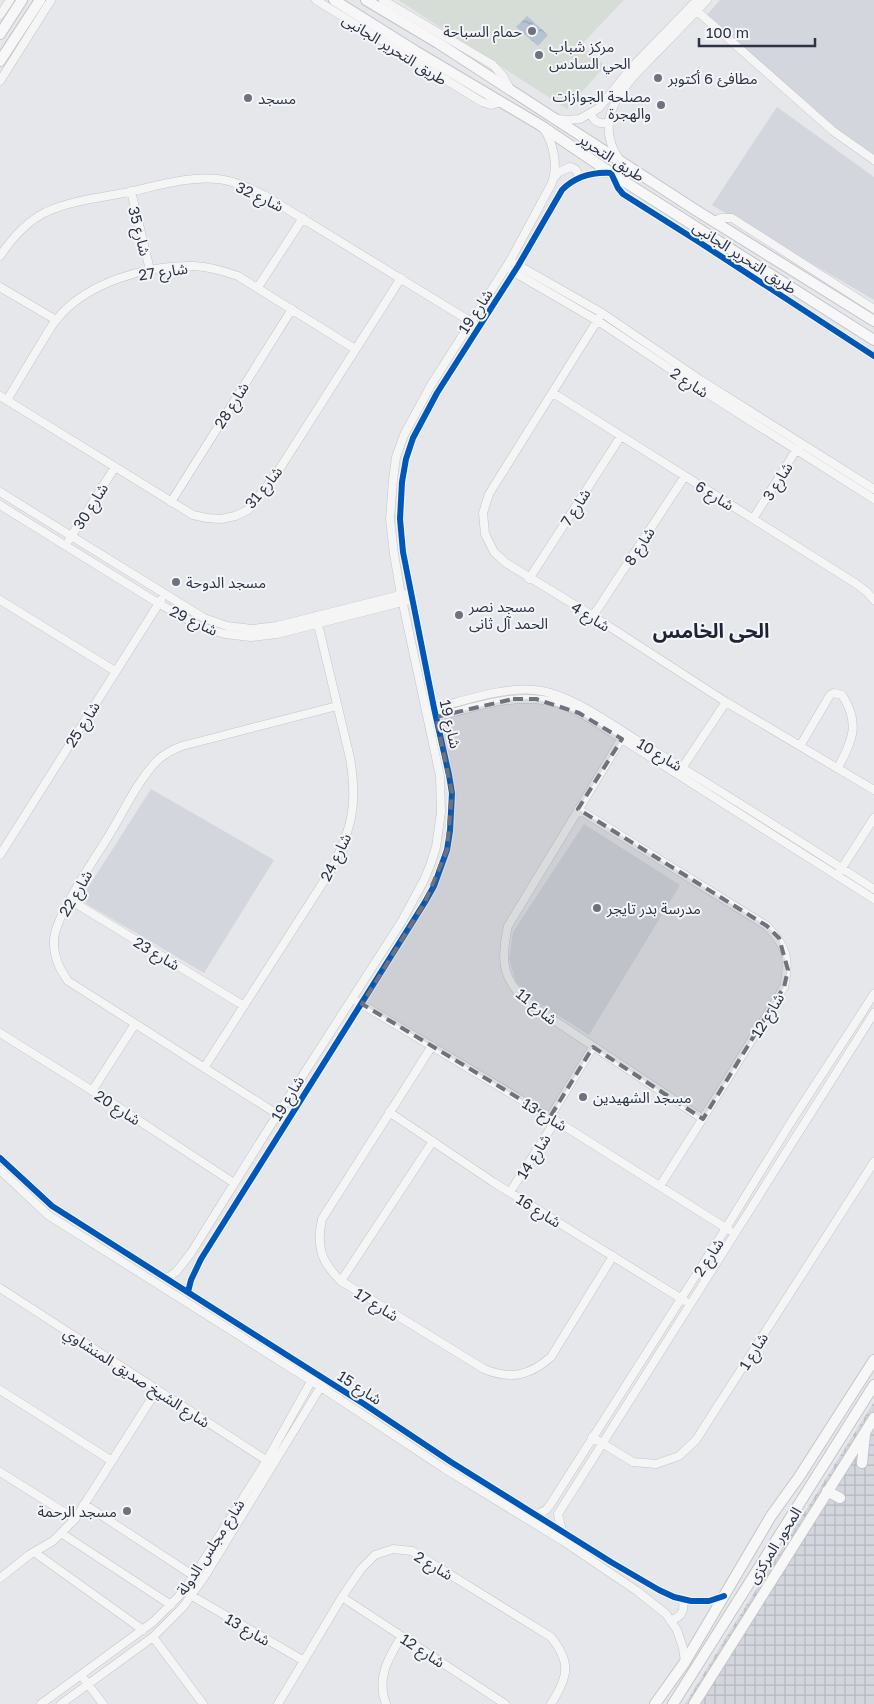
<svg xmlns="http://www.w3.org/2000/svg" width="874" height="1704" font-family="'Golos Text','Noto Sans Arabic',sans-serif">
  <defs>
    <pattern id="industrial-grid" width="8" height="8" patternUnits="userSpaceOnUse" patternTransform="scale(1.25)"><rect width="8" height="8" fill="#d4d6dd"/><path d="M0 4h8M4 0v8" fill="none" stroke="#b6b8bf"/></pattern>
    <pattern id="water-ripples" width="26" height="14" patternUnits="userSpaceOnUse" patternTransform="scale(1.25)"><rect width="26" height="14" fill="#b5c3d3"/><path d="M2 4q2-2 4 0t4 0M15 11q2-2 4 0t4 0" fill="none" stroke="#939fad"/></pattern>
  </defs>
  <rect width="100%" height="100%" fill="#e5e7ea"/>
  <path fill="#d4d6dd" d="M720,0h154v158l-32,-21 -136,-121z
    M777,107l97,70v123l-162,-95z
    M151,789l123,71 -70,113 -124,-73z
    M584,824l96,61 -91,150 -55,-35 -18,-18 -7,-23 4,-27z"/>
  <path fill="url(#industrial-grid)" d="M874,1402v302h-189l40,-65z"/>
  <path fill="#d6ddd6" d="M398,0h226l-42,44 23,22 -38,43z"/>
  <path fill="url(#water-ripples)" d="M527,16l21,19 -10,11 -22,-19z"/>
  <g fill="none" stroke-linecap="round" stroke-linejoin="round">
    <defs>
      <path id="street" d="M316,0l166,102 9,3 11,-3
        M383,0l110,65 10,11 7,13
        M697,11l136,120 41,29
        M0,15l10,-15
        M0,81l51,-81
        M591,113c2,9 9,12 18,9
        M558,119l9,1 13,-1 19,-11 32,-40 66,-68
        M619,159c-30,-44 11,-79 40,-109 16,-16 32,-33 48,-50
        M554,178l5,-6 11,-5c6,1 9,5 8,12
        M131,191l19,79
        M714,221l7,-3h11l142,91
        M0,256c12,-18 26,-34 46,-44 24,-11 52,-14 78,-19 30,-6 62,-17 94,-14 16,2 31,9 46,16l209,128
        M516,264l86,49 97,66 175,110
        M512,271l86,50 99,66 177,112
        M0,287l56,33
        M258,287l45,-69
        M602,313l-113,181 -6,19 2,21 9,18 12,11 87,53 133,86 148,88
        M553,393l302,190 12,9 7,8
        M0,396l193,119 14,3 14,1 14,-3 13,-6 29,-37 124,-195
        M7,400c11,-18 22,-37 33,-55 6,-9 10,-18 17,-26 30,-37 90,-54 137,-53 16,1 30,5 44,10l117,73
        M0,492l204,126 23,8 25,3 25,-3 127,-32
        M171,502l121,-193
        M0,505l158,98 43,24 24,7 26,3 26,-3 129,-33
        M753,519l45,-72
        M69,540l46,-73
        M529,579l92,-143
        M0,600l115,71
        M593,616l92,-140
        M431,709c33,-8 71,-22 104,-19 35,3 78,36 108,54 78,47 155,96 231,145
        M433,718c40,-10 83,-27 125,-15 22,7 43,23 64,36l252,160
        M625,733l-117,193c-8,36 -6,54 23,79l172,114
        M800,746l30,-51 4,-2 8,2c19,29 10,45 -4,73
        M680,771l46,-69
        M578,809l189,117c20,21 23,33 17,61l-57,93 -67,106
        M0,855l161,-255
        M840,871l34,-53
        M70,900l174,106
        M358,1002l192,115 179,113
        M0,1033l112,70 122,80
        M432,1046l-110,173c-6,27 -1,43 19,62l143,88c27,11 45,7 67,-12l62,-101
        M204,1068l127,-198c21,-42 27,-65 19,-112l-34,-142
        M92,1091l43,-67
        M389,1112l104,70 192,119
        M277,1114l-209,-133c-9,-13 -15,-25 -14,-42 2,-25 43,-83 57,-107 14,-23 28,-54 48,-73 7,-6 15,-10 23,-13l155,-40
        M550,1117l43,-70
        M0,1158l52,48 312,198 87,58 160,100 48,28 15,7 17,4h18l15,-5
        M0,1170l48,45 273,172 124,82 118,72 74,50 29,23 11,16 6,18 2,14
        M510,1192l46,-72
        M166,1279l10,-7 15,-19 76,-122 135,-210 22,-41 7,-17 5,-16 5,-35 -1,-36 -39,-181 -7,-41 -4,-35 3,-39 3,-23 8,-22 27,-50 79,-124 42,-78c6,-17 2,-40 -9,-55
        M341,1281l92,-140
        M0,1288l269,174
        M188,1292l3,-12 10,-21 224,-357 9,-16 13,-36 3,-19 2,-38 -3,-18 -15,-67 -31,-156 -3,-33 2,-37 4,-23 7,-21 24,-45 81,-127 44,-76c13,-13 31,-18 49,-17l7,15 5,6 76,48 175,114
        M0,1390l112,71
        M592,1437l41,25 23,2 23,-8 17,-16 178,-278
        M0,1472l75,47
        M84,1504l110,72
        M536,1515l10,-5 4,-5 176,-277 65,-106 83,-128
        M562,1531l-4,-17 316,-501
        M61,1533l110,72
        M34,1552l109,78
        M0,1578l29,-23 24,-14 22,-22 82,-129
        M192,1596l112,65
        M342,1597l163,107
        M670,1620c11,-2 16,-10 12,-21
        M153,1637l50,67
        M81,1675l22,29
        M41,1704l112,-82 26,-26 15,-20 73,-116 46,-82
        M61,1704l92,-67 30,-30 22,-31 118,-193
        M278,1704l64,-107 19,-28 14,-14 18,-6 19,2 139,86c21,26 17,40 0,67
        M386,1704c-10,-25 2,-46 16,-68"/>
      <path id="secondary" d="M334,0l83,52 123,73 71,48 263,167
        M366,0l72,43 256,166 180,112
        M0,34l22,-34
        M0,61l40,-61
        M862,1463l3,-29
        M827,1491l13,7
        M655,1704l30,-42 86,-146 28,-39 75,-117
        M673,1704l201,-319
        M694,1704l180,-286"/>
    </defs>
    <use href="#street" stroke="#c3c5c8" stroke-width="9"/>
    <use href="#secondary" stroke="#c3c5c8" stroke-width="12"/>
    <use href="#street" stroke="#f5f5f6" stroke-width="8"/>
    <use href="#secondary" stroke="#f7f7f8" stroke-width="10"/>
    <defs>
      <path id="cycleway" d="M0,1158l52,48 312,198 87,58 160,100 48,28 15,7 17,4h18l15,-5
        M188,1292l3,-12 10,-21 224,-357 9,-16 13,-36 3,-19 2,-38 -3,-18 -15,-67 -31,-156 -3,-33 2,-37 4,-23 7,-21 24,-45 81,-127 44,-76c13,-13 31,-18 49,-17l7,15 5,6 76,48 175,114"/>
    </defs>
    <use href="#cycleway" stroke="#f4f5f8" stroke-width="9"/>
    <use href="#cycleway" stroke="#0057b8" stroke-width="6"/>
  </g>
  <path fill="#6d727d" fill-opacity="0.2" stroke="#6d727d" stroke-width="4" stroke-dasharray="10 6" stroke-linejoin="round" d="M513,699h23l43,14 43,26 -44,70 189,117 12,12 9,32 -4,17 -81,132 -110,-72 -43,70 -188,-113 63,-102 22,-52 5,-57 -16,-76z"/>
  <g fill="#6d727d" stroke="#f4f5f8" stroke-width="2">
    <circle cx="532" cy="31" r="5"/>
    <circle cx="539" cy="55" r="5"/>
    <circle cx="658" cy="78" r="5"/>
    <circle cx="248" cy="98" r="5"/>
    <circle cx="661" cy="105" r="5"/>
    <circle cx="176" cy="582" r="5"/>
    <circle cx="459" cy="615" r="5"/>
    <circle cx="597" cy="908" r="5"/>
    <circle cx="583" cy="1097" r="5"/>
    <circle cx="127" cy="1511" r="5"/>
  </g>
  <g text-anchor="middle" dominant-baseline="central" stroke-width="4" stroke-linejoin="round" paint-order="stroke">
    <g font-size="15" fill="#2c3343" stroke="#f4f5f8" text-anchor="start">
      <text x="522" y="31" text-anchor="end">حمام السباحة</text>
      <text x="549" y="46">مركز شباب<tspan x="549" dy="17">الحي السادس</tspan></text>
      <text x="668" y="78">مطافئ 6 أكتوبر</text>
      <text x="651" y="96" text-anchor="end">مصلحة الجوازات<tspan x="651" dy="17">والهجرة</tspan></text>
      <text x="258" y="98">مسجد</text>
      <text x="186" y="582">مسجد الدوحة</text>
      <text x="469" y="606">مسجد نصر<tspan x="469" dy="17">الحمد آل ثانى</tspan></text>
      <text x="607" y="908">مدرسة بدر تايجر</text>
      <text x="593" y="1097">مسجد الشهيدين</text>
      <text x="117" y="1511" text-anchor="end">مسجد الرحمة</text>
    </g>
    <g font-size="15" fill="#2c3343" stroke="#f4f5f8">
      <text transform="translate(395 49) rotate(32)">طريق التحرير الجانبى</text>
      <text transform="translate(612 157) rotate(33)">طريق التحرير</text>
      <text transform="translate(260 196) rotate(25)">شارع 32</text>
      <text transform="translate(140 231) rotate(76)">شارع 35</text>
      <text transform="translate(745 257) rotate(33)">طريق التحرير الجانبى</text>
      <text transform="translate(163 271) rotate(-8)">شارع 27</text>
      <text transform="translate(475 311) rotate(-57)">شارع 19</text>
      <text transform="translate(690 382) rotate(33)">شارع 2</text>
      <text transform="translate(231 405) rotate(-58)">شارع 28</text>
      <text transform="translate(777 481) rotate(-58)">شارع 3</text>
      <text transform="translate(263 487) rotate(-51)">شارع 31</text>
      <text transform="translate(715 495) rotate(32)">شارع 6</text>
      <text transform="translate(90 506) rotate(-58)">شارع 30</text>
      <text transform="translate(575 507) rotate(-57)">شارع 7</text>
      <text transform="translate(639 546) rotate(-57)">شارع 8</text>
      <text transform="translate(591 616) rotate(32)">شارع 4</text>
      <text transform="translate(194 620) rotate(25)">شارع 29</text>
      <text transform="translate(82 724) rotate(-58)">شارع 25</text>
      <text transform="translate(451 724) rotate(77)">شارع 19</text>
      <text transform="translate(660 754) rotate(31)">شارع 10</text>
      <text transform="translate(335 857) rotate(-64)">شارع 24</text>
      <text transform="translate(75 893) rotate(-60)">شارع 22</text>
      <text transform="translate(157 953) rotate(31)">شارع 23</text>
      <text transform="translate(537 1006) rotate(39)">شارع 11</text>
      <text transform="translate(767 1015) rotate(-59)">شارع 12</text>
      <text transform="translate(287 1098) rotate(-59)">شارع 19</text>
      <text transform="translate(118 1107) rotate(33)">شارع 20</text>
      <text transform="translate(545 1114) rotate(31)">شارع 13</text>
      <text transform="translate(533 1156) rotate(-58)">شارع 14</text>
      <text transform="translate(539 1210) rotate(32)">شارع 16</text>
      <text transform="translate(708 1257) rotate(-57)">شارع 2</text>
      <text transform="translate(377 1304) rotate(32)">شارع 17</text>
      <text transform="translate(753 1351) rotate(-58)">شارع 1</text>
      <text transform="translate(137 1377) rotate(33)">شارع الشيخ صديق المنشاوي</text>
      <text transform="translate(360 1387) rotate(33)">شارع 15</text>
      <text transform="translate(774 1545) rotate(-58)">المحور المركزى</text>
      <text transform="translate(210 1547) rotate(-57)">شارع مجلس الدولة</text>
      <text transform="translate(434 1565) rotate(31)">شارع 2</text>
      <text transform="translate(248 1629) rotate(30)">شارع 13</text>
      <text transform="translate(423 1650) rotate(33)">شارع 12</text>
    </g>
    <g font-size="20" font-weight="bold" fill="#1e2434" stroke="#f4f5f8">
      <text x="711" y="630">الحى الخامس</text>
    </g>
  </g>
  <path d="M699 38v8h116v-8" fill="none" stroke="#2c3343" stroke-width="2.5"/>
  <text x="706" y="38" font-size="15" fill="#2c3343" stroke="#f4f5f8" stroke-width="4" paint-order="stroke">100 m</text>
</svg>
